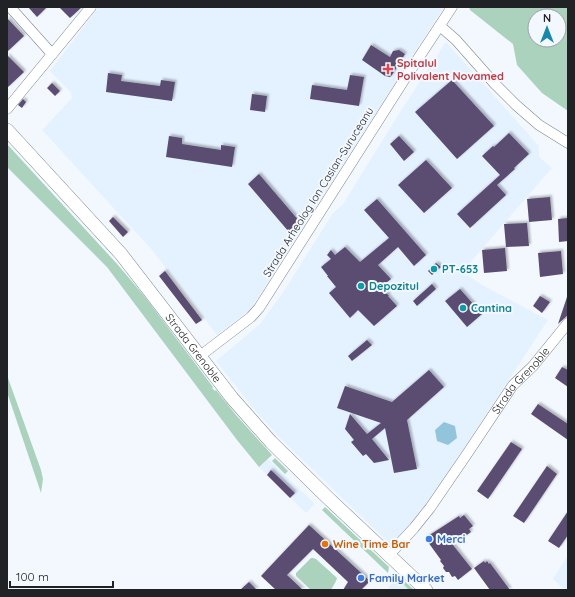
<svg xmlns="http://www.w3.org/2000/svg" width="575" height="597" font-family="Quicksand,sans-serif">
  <defs>
    <filter id="shadow"><feDropShadow dx="2" dy="-2" stdDeviation="1" flood-color="#0004"/></filter>
  </defs>
  <rect width="100%" height="100%" fill="#f2f8fe"/>
  <path fill="#e4f1ff" d="M99,7h345l-28,43 -166,260 -33,25 -65,-85 -110,-120 30,-32 -1,-5 -21,-22z
    M446,42l93,104v9l1,3 12,10 -90,104 22,14 64,34 -110,168 -23,32 -14,16 -12,7 -109,-105 -26,-29 -38,-48 44,-37 22,-30 51,-81 10,-9 59,-95 42,-64z
    M268,459l47,45 -9,9 -47,-46z
    M568,555v35h-3l-12,-11z
    M394,580l2,4 5,-2 8,8h-22z"/>
  <path fill="#aad2bd" fill-rule="evenodd" d="M469,7h99v104l-26,-18 -25,-28 -4,-21 -43,-34zM535,16h24v24h-24z
    M7,144l111,121 27,32 68,90 -1,1 3,3 1,-1 20,25 36,40 -13,12 -22,-27 -130,-173 -100,-100z
    M7,378h1l33,92 2,9 -2,14 -34,-101z
    M275,458l13,13 -3,3 -13,-13z
    M325,507l64,60 -1,6 -66,-63z
    M311,558h2l3,1 21,19 -1,3 -5,9h-20l-15,-14v-3z
    M398,575l16,15h-5l-8,-8 -3,3h-1l-3,-5z"/>
  <path fill="#92c5db" d="M444,422l11,4 2,12 -9,7 -11,-4 -2,-11z"/>
  <path fill="#5a4d71" filter="url(#shadow)" d="M28,7h19l-10,10z
    M59,7h23l-12,11z
    M7,18l17,18 -17,16z
    M371,45l19,12 3,-6 6,-1 6,4 -13,21 -2,2 -5,-1 -23,-16z
    M7,55l17,17 -17,16z
    M108,73l14,2 -1,6 39,5 1,-6 14,2 -3,19 -66,-9z
    M350,75l14,2 -5,29 -49,-7 2,-14 35,5z
    M452,80l42,46 -37,33 -42,-47z
    M52,83l8,8 -5,5 -8,-8z
    M252,94l15,2 -2,16 -15,-2z
    M23,99l3,3 -4,6 -4,-3z
    M509,133l20,21 -15,14 1,1 -18,16 9,10 -36,33 -13,-14 43,-39 -18,-19 11,-10 1,1z
    M169,136l13,2v6l39,6v-5l14,2 -3,20 -66,-10z
    M399,136l15,16 -10,9 -14,-17z
    M426,160l26,28 -28,25 -26,-28z
    M259,174l41,48 -11,10 -41,-48z
    M550,197l2,23 -23,2 -2,-23z
    M377,199l49,56 -12,11 -16,-19 -20,18 13,14 -10,8 8,9h-1l9,10 -23,20 -16,-16 -8,8 -21,-25 7,-6 -9,-11h1l-7,-9 10,-8 -4,-4 4,-5 4,5 10,-8 15,15 29,-24 -25,-28z
    M113,217l15,15 -5,5 -14,-16z
    M568,218v23l-9,1 -1,-23z
    M527,223l2,23 -23,1 -2,-23z
    M505,248l2,23 -23,2 -2,-23z
    M561,251l2,23 -23,3 -2,-24z
    M436,263l5,4 -9,8 -4,-4z
    M165,271l37,49 -6,4 -37,-48z
    M432,284l4,5 -19,17 -4,-5z
    M460,289l22,25 -15,13 -22,-26z
    M540,296l10,6 -8,11 -9,-7z
    M567,297h1v18l-10,9z
    M367,340l5,5 -20,16 -4,-5z
    M562,367l6,3v17l-13,-9z
    M429,370l15,17 -37,33 10,49 -23,4 -9,-45 -13,11 17,21 -15,3 -8,-9 -3,2 -12,-14 3,-2 -9,-11 5,-15 17,20 14,-11 -44,-15 8,-22 47,16z
    M538,404l30,20v16l-37,-26z
    M511,442l11,7 -34,50 -11,-8z
    M547,466l10,8 -33,49 -11,-7z
    M271,470l24,23 -5,5 -23,-23z
    M568,511v24l-9,13 -11,-7z
    M464,515l9,11 -4,3 2,3 -18,13 19,24 -14,11 -3,-4 -3,1 -3,-5h-3l-3,-4 1,-2 -4,-5 1,-1 -16,-22 34,-22 1,2z
    M309,525l61,56 -9,9h-18l5,-8 -35,-33 -26,26 16,15h-27l-15,-14z
    M484,561l1,2 2,-2 2,3 1,-1 20,27h-20l-16,-22z
    M249,582l8,8h-17z"/>
  <g fill="none" stroke-linecap="round" stroke-linejoin="round">
    <defs>
      <g id="minor">
        <path d="M10,7l42,47"/>
        <path d="M440,26l16,14 38,43 22,22 23,20 29,18"/>
        <path d="M7,109l84,-102"/>
        <path d="M200,356l51,-39 8,-9 145,-228 48,-73"/>
        <path id="s1" d="M389,555l25,-27 16,-20 37,-54 46,-69 20,-19 35,-43"/>
      </g>
      <g id="major">
        <path id="s2" d="M7,130l114,124 111,144 39,44 57,56 98,92"/>
      </g>
    </defs>
    <use href="#minor" stroke="#7f868d" stroke-width="11"/>
    <use href="#major" stroke="#7f868d" stroke-width="14"/>
    <use href="#minor" stroke="#fff" stroke-width="10"/>
    <use href="#major" stroke="#fff" stroke-width="13"/>
  </g>
  <path fill="#e0444e" stroke="#f2f8fe" stroke-width="1.5" d="M386 63h4v4h4v4h-4v4h-4v-4h-4v-4h4z"/>
  <g fill="#0f9aa8" stroke="#f2f8fe" stroke-width="1.5">
    <circle cx="434" cy="269" r="4"/>
    <circle cx="361" cy="286" r="4"/>
    <circle cx="463" cy="308" r="4"/>
  </g>
  <g fill="#3f7fe0" stroke="#f2f8fe" stroke-width="1.5">
    <circle cx="429" cy="539" r="4"/>
    <circle cx="361" cy="578" r="4"/>
  </g>
  <circle fill="#e8710a" stroke="#f2f8fe" stroke-width="1.5" cx="325" cy="544" r="4"/>
  <g text-anchor="middle" dominant-baseline="central" stroke-width="4" stroke-linejoin="round" paint-order="stroke">
    <g font-size="11" font-weight="bold" fill="#be3a42" stroke="#f2f8fe" text-anchor="start">
      <text x="397" y="63">Spitalul<tspan x="397" dy="13">Polivalent Novamed</tspan></text>
    </g>
    <g font-size="11" fill="#202225" stroke="#f2f8fe">
      <text transform="translate(318 192) rotate(-58)">Strada Arheolog Ion Casian-Suruceanu</text>
      <text stroke="none"><textPath href="#s2" startOffset="287">Strada Grenoble</textPath></text>
      <text stroke="none"><textPath href="#s1" startOffset="219">Strada Grenoble</textPath></text>
    </g>
    <g font-size="11" font-weight="bold" fill="#0d838f" stroke="#f2f8fe" text-anchor="start">
      <text x="442" y="269">PT-653</text>
      <text x="369" y="286">Depozitul</text>
      <text x="471" y="308">Cantina</text>
    </g>
    <g font-size="11" font-weight="bold" fill="#366cbe" stroke="#f2f8fe" text-anchor="start">
      <text x="437" y="539">Merci</text>
      <text x="369" y="578">Family Market</text>
    </g>
    <g font-size="11" font-weight="bold" fill="#c56008" stroke="#f2f8fe" text-anchor="start">
      <text x="333" y="544">Wine Time Bar</text>
    </g>
  </g>
  <rect width="575" height="597" fill="none" stroke="#202225" stroke-width="16"/>
  <g transform="translate(547 28)"><circle r="19" fill="#f2f8fe" stroke="#9ea2a7"/>
  <path d="M0-3L7 15L0 10L-7 15Z" fill="#1888ae"/>
  <text y="-6" font-size="11" font-weight="bold" text-anchor="middle" fill="#202225">N</text>
  </g>
  <path d="M10 581v6h103v-6" fill="none" stroke="#202225" stroke-width="2"/>
  <text x="16" y="581" font-size="12" fill="#202225" stroke="#f2f8fe" stroke-width="3" paint-order="stroke">100 m</text>
</svg>
